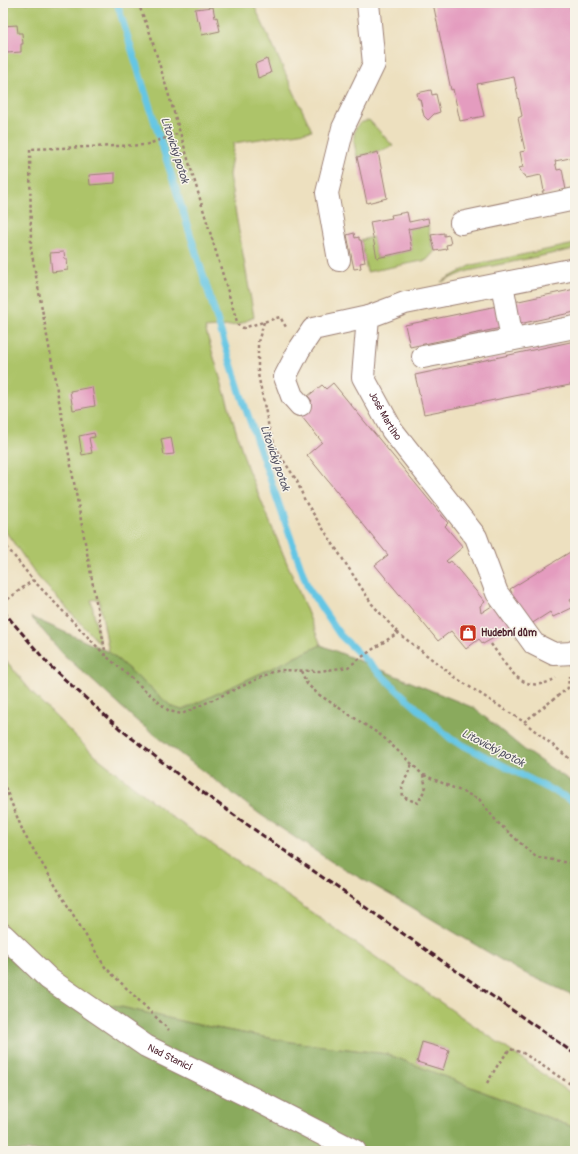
<svg xmlns="http://www.w3.org/2000/svg" width="578" height="1154" font-family="Pangolin,sans-serif">
  <rect width="100%" height="100%" fill="#f7f3e8"/>
  <filter id="ink" filterUnits="userSpaceOnUse"><feTurbulence type="fractalNoise" baseFrequency=".025" numOctaves="2"/><feDisplacementMap in="SourceGraphic" scale="8" xChannelSelector="R" yChannelSelector="G"/><feConvolveMatrix kernelMatrix="1 2 1 2 8 2 1 2 1" color-interpolation-filters="sRGB"/></filter>
  <filter id="wash" filterUnits="userSpaceOnUse"><feTurbulence type="fractalNoise" baseFrequency=".012" numOctaves="4" result="noise"/><feDisplacementMap in="SourceGraphic" scale="16" xChannelSelector="R" yChannelSelector="G"/><feGaussianBlur stdDeviation="0.9" result="paint"/><feColorMatrix in="noise" values="0 0 0 0 0 0 0 0 0 0 0 0 0 0 0 0 0 1.4 0 .05"/><feComposite in="paint" operator="in"/></filter>
  <g filter="url(#wash)">
    <rect width="100%" height="100%" fill="#ede0bf"/>
    <path fill="#adc469" stroke="#7c724a" fill-rule="evenodd" d="M3,3h250l59,128 -78,12 -5,32 25,142 -16,8 -33,3 42,139 74,178 -139,65 -10,-3 -63,-55 -10,-53 -8,1 9,44 -62,-67 -35,-49z
      M369,120l24,26 -15,6 -21,5c-2,-11 -7,-26 3,-34 3,-1 7,-2 9,-3z
      M428,225l4,23h3v3l-8,9 -60,12 -6,-32 12,-3 4,21 35,-8 -4,-21z
      M575,244v5l-107,22 -27,11 31,-17z
      M3,657l32,39 57,57 80,64 139,95 264,184v32l-188,-74 -96,-12 -102,-19 -144,-34 -42,-37zM422,1042l27,8 -6,20 -26,-8z"/>
    <path fill="#8aaa5d" stroke="#6a6444" d="M31,617l78,35 63,55 10,3 139,-65 153,63 53,44 48,32v212l-57,-26 -110,-65 -76,-43 -71,-47 -123,-93 -75,-68z
      M3,952l42,37 144,34 102,19 96,12 188,74v23h-572z"/>
    <g fill="none" stroke-linecap="round" stroke-linejoin="round">
      <path stroke="#65c6e4" stroke-width="7" d="M117,3l124,392 67,193 32,47 56,54 55,50 124,63"/>
    </g>
    <g id="blocks">
      <path fill="#e49cbf" d="M433,3h136l6,27v127l-20,4 2,9 5,-1 4,21 -22,5 -2,-4h2l-3,-16 -15,3 -1,-3h-2l-4,-7 4,-1 -3,-15 5,-1 -7,-33 4,-2 -8,-39 -37,7 7,32 -24,5 -7,-32 -2,1z
        M213,7l2,11 2,-1 3,14 -18,4 -3,-15 -2,1 -2,-12z
        M17,25l1,8h4l1,11h-2v8l-14,1 -1,-19h-3v-8z
        M267,59l4,14 -13,5 -3,-14z
        M431,90l1,5 4,-1 4,18 -6,2 -6,6 -4,-4 -4,-17h-2l-1,-6z
        M378,152l9,46 -20,5 -10,-46z
        M115,173v10l-25,2 -1,-10z
        M407,212l2,10 19,-4 1,7 -21,4 4,21 -35,8 -7,-36 22,-4 -1,-3z
        M354,233l1,5 4,-1v3h2l4,22 -5,1 1,5 -7,1 -7,-34z
        M444,233v3l5,-1 2,9 -5,1 1,4 -12,2 -4,-16z
        M64,252l1,7h2l1,11 -16,2 -2,-19z
        M575,289v23l-56,12 -5,-22z
        M497,306l4,22 -91,19 -5,-22z
        M575,341v43l-151,30 -9,-39z
        M333,383l115,140 -3,3 18,21 -17,14 2,2 3,-2 34,41 -5,4 1,7 31,-20 -2,-4 65,-40v48l-5,3 4,7 -21,10 -3,-5 -19,12 -3,-5 -45,25 -4,-5 -13,10 -15,-18 -13,10 -63,-76 13,-10 -81,-100 15,-13 -24,-30 14,-11 -4,-5 14,-11 4,4z
        M92,387l3,19 -22,4 -3,-19z
        M94,433l1,4 -6,1 3,15 -10,2 -3,-19z
        M171,437l3,17 -10,1 -3,-16z
        M422,1042l27,8 -6,20 -26,-8z"/>
    </g>
  </g>
  <g filter="url(#ink)">
    <use href="#blocks" fill-opacity="0" stroke="#9c8075" stroke-width="1"/>
    <g fill="none" stroke-linecap="round" stroke-linejoin="round">
      <defs>
        <g id="minor">
          <path d="M461,223l114,-24"/>
          <path d="M339,260l-12,-67 16,-65 31,-64 -6,-61"/>
          <path id="s1" d="M575,269l-170,34 -37,14 -5,60 29,53 84,107 21,56 37,51 20,10 18,-1 3,-2"/>
          <path d="M502,284l10,55"/>
          <path d="M423,357l152,-30"/>
          <path d="M300,405l-8,-9 -7,-19 14,-27 14,-21 55,-12"/>
          <path id="s2" d="M3,935l46,44 97,67 114,56 95,49"/>
        </g>
      </defs>
      <use href="#minor" stroke="#9c8075" stroke-width="24"/>
      <path stroke="#9c8075" stroke-width="2.5" stroke-dasharray="3 3" stroke-linecap="butt" d="M138,3l12,30 88,292 5,3 37,-11 6,10
        M264,322l-6,20v32l11,54 7,21 21,32 8,20 67,103 26,29
        M3,542l30,38 73,76 63,55 13,3 95,-44 43,1 28,-4 28,-20 22,-14 61,47 65,42 51,41
        M3,603l30,-23
        M491,644c17,23 31,54 65,34
        M106,656l-75,-407 -1,-100 115,-4 35,-12
        M301,671l6,13 11,10 64,42 30,28 11,11 3,12 -8,16 -15,-6 -1,-10 10,-23
        M524,722l44,-34 1,-12
        M424,775l55,24 18,23 39,35 39,7
        M3,782l21,52 81,133 64,63
        M487,1083l12,-20 11,-14 13,4 52,34"/>
      <use href="#minor" stroke="#fff" stroke-width="22"/>
      <path stroke="#4a1f2b" stroke-width="3" stroke-dasharray="6 3" stroke-linecap="butt" d="M3,611l47,55 69,62 61,48 65,47 330,231"/>
    </g>
  </g>
  <defs>
    <symbol id="shop-square" viewBox="-11 -11 22 22"><rect x="-9" y="-9" width="18" height="18" rx="4" fill="#c8321e" stroke="#f7f3e8"/><path d="M-5-2.5h2.3a2.7 3.5 0 0 1 5.4 0H5L5.5 6h-11ZM-1.5-2.5h3a1.5 2.3 0 0 0-3 0Z" fill="#fff"/></symbol>
  </defs>
  <g fill-rule="evenodd">
    <use href="#shop-square" x="458" y="623" width="20" height="20"/>
  </g>
  <g text-anchor="middle" dominant-baseline="central" stroke-width="3" stroke-linejoin="round" paint-order="stroke">
    <g font-size="10" fill="#4a1f2b" stroke="#f7f3e8">
      <text stroke="none"><textPath href="#s1" startOffset="318">José Martího</textPath></text>
      <text stroke="none"><textPath href="#s2" startOffset="208">Nad Stanicí</textPath></text>
    </g>
    <g font-size="10" font-weight="bold" fill="#4a1f2b" stroke="#f7f3e8" text-anchor="start">
      <text x="481" y="633">Hudební dům</text>
    </g>
    <g font-size="11" font-style="italic" fill="#525162" stroke="#f7f3e8">
      <text transform="translate(175 150) rotate(72)">Litovický potok</text>
      <text transform="translate(275 458) rotate(71)">Litovický potok</text>
      <text transform="translate(493 748) rotate(27)">Litovický potok</text>
    </g>
  </g>
  <rect width="578" height="1154" fill="none" stroke="#f7f3e8" stroke-width="16"/>
</svg>
